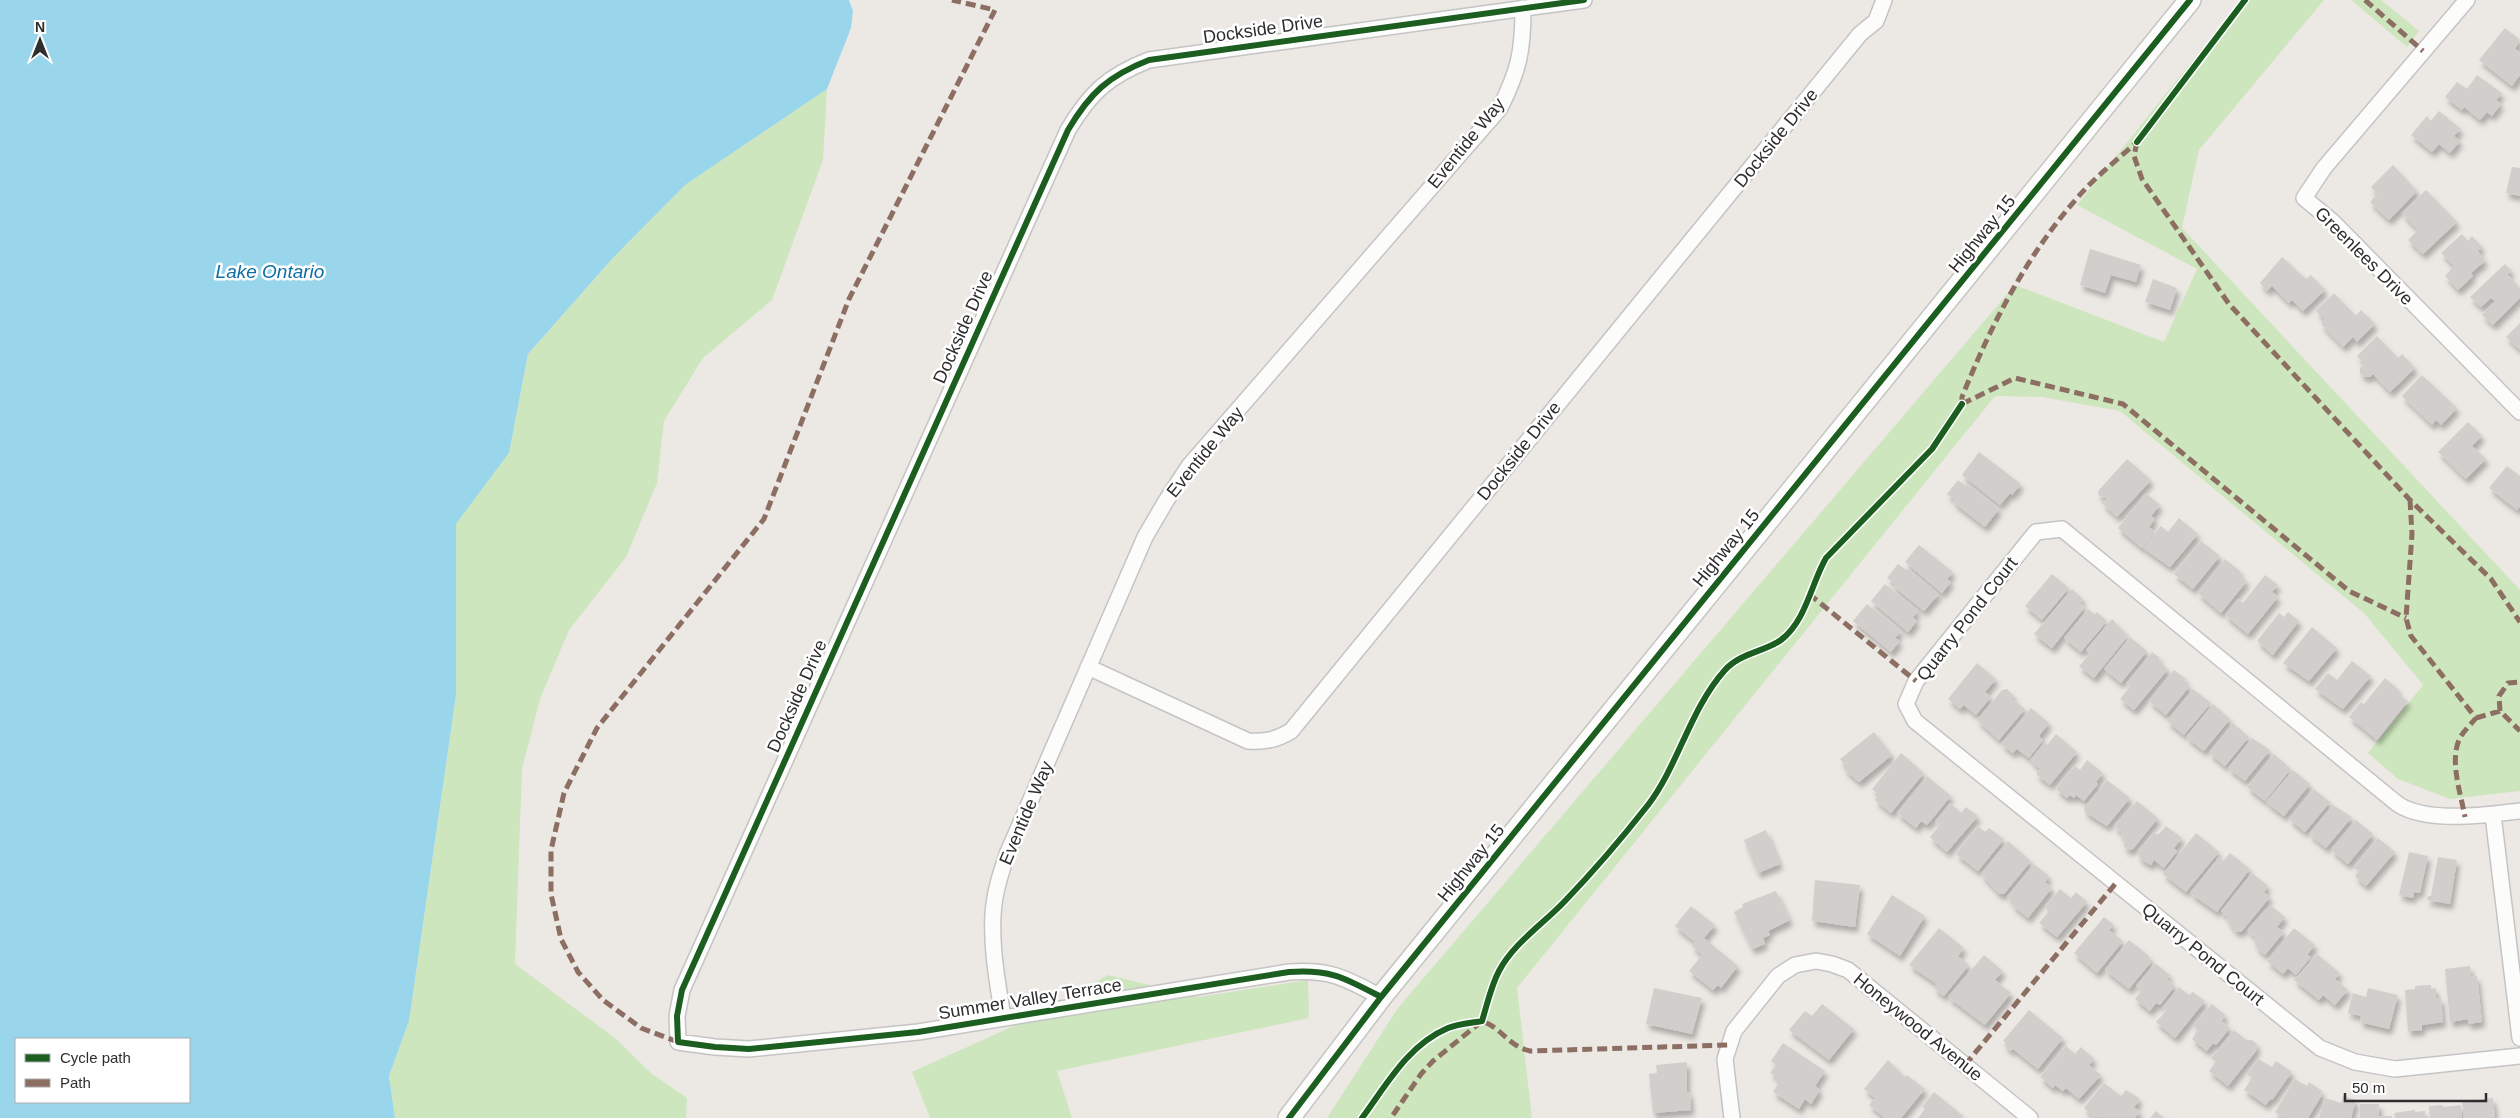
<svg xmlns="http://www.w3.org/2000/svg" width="2520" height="1118" font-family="Helvetica,sans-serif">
  <defs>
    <filter id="shadow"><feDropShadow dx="3" dy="5.5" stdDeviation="2.5" flood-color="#0004"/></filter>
  </defs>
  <rect width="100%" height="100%" fill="#ece8e4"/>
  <path fill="#cee6be" d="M2241,0h83l-125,150 -17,78 338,362v201l-70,8 -52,-20 -30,-26 55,-68 -58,-71 -245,-203 -78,-14 -47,-1 -478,592 15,130h-205l71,-110 617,-723 149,57 33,-73 -120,-64z
    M2351,0h30l38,31 -12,16z
    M827,89l-4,71 -51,140 -69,58 -39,63 -7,62 -31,74 -57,73 -29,69 -18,70 -7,195 100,74 37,36 35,24 -1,20h-291l-6,-42 20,-55 47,-326v-171l53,-71 19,-99 83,-94 74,-75z
    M1108,975l91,22 109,-17 1,38 -252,53 15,47h-142l-18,-46 119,-54z"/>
  <path fill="#99d6ec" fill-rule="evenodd" d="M0,0h849l4,11 -2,17 -24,61 -142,96 -74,75 -83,94 -19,99 -53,71v171l-47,326 -20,55 6,42h-395zM16,1039h173v63h-173z"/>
  <path fill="#d1cecb" filter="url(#shadow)" d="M2505,28l15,12 -5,9 5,4v22l-8,11 -33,-26z
    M2477,75l25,18 -6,7 5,4 -9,12 -5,-4 -7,8 -16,-13 -2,3 -17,-13 12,-15 10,7z
    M2439,111l22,18 -7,7 6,5 -10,12 -11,-9 -7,8 -21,-17 16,-19 4,5z
    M2393,165l24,26 -28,29 -19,-18 7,-8 -6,-7z
    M2512,167l8,1v28l-14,-3z
    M2426,190l31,32 -34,32 -15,-14 10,-10 -16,-17z
    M2462,234l6,7 4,-5 10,11 -4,4 7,10 -14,12 2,3 -15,14 -13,-14 9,-10 -13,-13z
    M2090,249l51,16 -5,17 -25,-7 -6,18 -25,-8z
    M2282,257l24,22 5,-4 14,15 -22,21 -11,-11 -3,3 -17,-17 -5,5 -7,-8z
    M2505,264l7,7 -5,3 13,14v10l-27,27 -11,-10 13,-14 -4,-3 -10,9 -11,-10z
    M2153,279l24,9 -7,22 -25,-8z
    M2334,293l22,23 5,-6 14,14 -18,18 -4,-5 -10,10 -22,-23 4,-4 -9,-9z
    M2520,323v27l-14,-13z
    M2377,336l21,22 4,-4 13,14 -25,24 -17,-18 -3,3h-6l-4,-4v-5l4,-4 -7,-8z
    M2422,375l35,33 -16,17 -5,-5 -4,5 -30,-29z
    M2468,422l14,14 -10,10 14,13 -20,20 -28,-27z
    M1979,452l42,32 -9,11 -2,-2 -10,12 -38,-30z
    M2127,459l24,21 -34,37 -15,-14 5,-5h-4l-5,-4 1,-4z
    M2507,466l13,10v30l-3,4 -28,-22z
    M1958,480l8,6 1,-2 32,25 -14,18 -32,-25 2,-2 -8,-6z
    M2146,493l14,12 -9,11 4,3 -6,8 6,5 -13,16 -24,-20z
    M2179,518l19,16 -28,33 -27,-19 18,-22 7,6z
    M2201,541l19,15 -27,33 -19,-15z
    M1919,545l34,27 -6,7 4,3 -9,11 -37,-31z
    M2225,559l16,13 -2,3 8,6 -26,32 -23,-20z
    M1898,564l8,6 1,-2 32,26 -15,17 -31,-25 2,-2 -8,-6z
    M2052,574l17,14 -27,32 -17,-14z
    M2265,575l13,10 -6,7 6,5 -30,37 -23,-19 13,-16 5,4z
    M1885,584l33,27 -5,6 4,4 -9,11 -37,-31z
    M2072,589l11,10 -3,4 5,4 -33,41 -18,-14z
    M1867,604l34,27 -6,7 5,3 -9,11 -38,-31z
    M2088,609l7,5 2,-2 10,9 -26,31 -17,-14z
    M2288,612l11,9 -26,34 -16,-14 22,-28 5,4z
    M2112,619l16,17 -34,42 -15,-12 11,-12 -4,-4z
    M2312,627l25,21 -28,33 -26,-18z
    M2130,637l17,14 -26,32 -17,-14z
    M2152,652l8,6 -2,3 10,8 -34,41 -14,-11 10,-12 -4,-3z
    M2352,661l19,15 -28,33 -28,-20 13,-16 9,7z
    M1977,663l19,16 -11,13 6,5 -15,18 -12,-10 -4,4 -12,-10z
    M2174,670l12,9 -2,3 6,4 -24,29 -17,-14z
    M2385,678l14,12 -2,3 11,8 -31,39 -28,-23 12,-15 3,2z
    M2007,689l6,6v4l12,10 -26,31 -22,-20 25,-30z
    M2193,689l18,14 -27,32 -17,-14z
    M2213,704l17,15 -26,32 -18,-14z
    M2031,708l18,15 -10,13 4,4 -14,18 -12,-9 -4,4 -12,-9z
    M2233,723l16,14 -24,29 -16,-13z
    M1874,732l18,23 -33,27 -14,-12v-5l-5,-6z
    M2056,734l21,18 -27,33 -14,-11 4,-5 -10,-9 14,-17 3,2z
    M2252,738l18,12 -25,31 -17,-13z
    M1901,753l23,20 -33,40 -16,-13 4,-5 -7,-6z
    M2274,754l17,15 -26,32 -18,-14z
    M2087,760l16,13 -7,9 2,2 -14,17 -8,-6 -2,3 -4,-3 -3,3 -11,-9 19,-23 5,4z
    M2293,770l17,14 -26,32 -18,-14z
    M1927,776l24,20 -24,29 -6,-4 -5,7 -19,-15z
    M2107,780l23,18 -23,28 -22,-14 -1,-4z
    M2314,789l16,13 -25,30 -16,-13z
    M2137,801l21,17 -25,31 -5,1 -4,-4 1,-7 -5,-4 2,-2 -8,-7z
    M1950,803l11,10 5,-6 12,9 -31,36 -17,-15 10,-12 -5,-3z
    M2333,805l19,12 -26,31 -17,-14z
    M2356,820l17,14 -25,30 -17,-14z
    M1978,826l7,6 4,-4 15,11 -26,32 -22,-17z
    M2166,826l16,12 -8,10 3,3 -13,17 -10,-8 -3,5 -9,-5 -3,-3 -1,-6 16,-19 4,3z
    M1766,830l14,34 -22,9 -14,-33z
    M2196,833l23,19 -33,40 -23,-18z
    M2378,838l17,14 -29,34 -11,-10 4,-5 -5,-3z
    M2008,841l23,20 -27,33h-5l-18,-20z
    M2409,852l19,4 -8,37 -6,-1 -1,6 -14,-3z
    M2230,853l20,16 -33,43 -27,-19 29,-36 4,4z
    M2438,857l19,3 -7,44 -23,-4 1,-4h3z
    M2034,864l15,12 -4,6 7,6 -24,30 -16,-13 2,-2 -7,-6z
    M2252,873l16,13 -4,6 6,5 -28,34 -6,1 -9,-12 1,-2 -7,-7z
    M1815,880l45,5 -5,42 -43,-6z
    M2060,889l11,9 5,-6 11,10 -30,35 -18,-14 10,-12 -4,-4z
    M1776,891l14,29 -22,11 2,4 -7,3 2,6 -13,5 -18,-37 9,-5 -1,-3z
    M1892,895l33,21 -25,40 -33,-22z
    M2270,905l15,12 -8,10 7,5 -19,23 -10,-9 3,-2 -5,-4 2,-3 -8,-7z
    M1691,906l24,19 -11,13 34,28 -17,22 -3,-3 -5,5 -24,-19 13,-16 -10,-9 3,-4 -20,-16z
    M2104,917l10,8 -5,5 14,11 -26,32 -23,-20z
    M1939,928l25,20 -6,8 11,9 -25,31 -10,-8 3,-4 -28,-19z
    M2294,928l21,17 -8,10 4,2 -15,18 -8,-7 -5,6 -16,-13z
    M2129,940l20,16 2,6 -22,27 -24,-19z
    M2317,954l23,19 -5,6 13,11 -13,15 -12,-10 -4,5 -25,-20z
    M1984,955l19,16 -8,9 16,13 -26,32 -37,-28z
    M2155,963l15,12 -3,4 8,7 -15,19 -4,-2 -6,8 -15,-12 7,-9 -6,-4z
    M2470,966l1,11 6,-1 5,46 -14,2v-5l-18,3 -5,-53z
    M2431,985v4l5,-1v10h5l2,24 -21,3v5l-14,1 -3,-41 10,-1v-3z
    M2179,987l10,8 4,-3 12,9 -30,37 -19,-16 10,-11 -4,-3z
    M1654,988l48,10 -10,36 -46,-10z
    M2368,988l30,7 -9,34 -29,-7 1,-6 -13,-3 5,-20 13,4z
    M1822,1004l32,25 -25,31 -40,-30 16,-19 7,5z
    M2212,1004l13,11 -3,6 8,7 -14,17 -3,-2 -6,8 -15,-12 6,-9 -5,-4z
    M2029,1010l34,28 -25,31 -25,-20 -2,2 -7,-6 2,-2 -3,-2z
    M2234,1030l12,10h6l5,4 -1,7 -28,35 -19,-15 7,-9 -5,-4z
    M1783,1043l42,28 -10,15 5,4 -9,14 -6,-5 -6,10 -26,-17 5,-8 -3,-2 3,-4 -8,-5 6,-8 -5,-4z
    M2066,1046l9,8 6,-7 13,12 -5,6 12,10 -22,24 -13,-11 -3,3 -8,-6 -2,3 -13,-11z
    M2258,1059l14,8 4,-6 16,11 -20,28 -2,-1 -4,6 -22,-15 8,-12 -5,-3z
    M1888,1060l17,17 2,-2 18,14 -24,29h-16l-16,-13 6,-7 -11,-9z
    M1687,1062v30h3l1,18 -38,3 -4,-39 8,-1 -1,-8z
    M2295,1079l12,7 2,-4 13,9 -2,3 2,1 -14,23h-25l-8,-6z
    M2104,1083l17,13 5,-6 13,8v3l-5,6 6,5 -5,6 -44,-1 1,-2 -8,-7z
    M1934,1092l29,24 -1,2h-44l7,-9 -3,-2z
    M2343,1096l13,4 -5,18h-32l6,-20 16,5z
    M2493,1098l2,20h-31l-2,-16z
    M2360,1104h19v12h13v2h-32z
    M2443,1105v2l18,-2 1,13h-32l-1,-12z
    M2415,1110v2l10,-1v7h-30l-1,-5z
    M2156,1111l8,7h-14z"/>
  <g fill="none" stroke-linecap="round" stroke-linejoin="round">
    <defs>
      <path id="minor" d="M2467,0l-143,168 -20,30 29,24 187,190
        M1088,667l160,74c17,1 28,-1 43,-10l569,-697 16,-13 8,-21
        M2520,811c-32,4 -86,11 -115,-3 -6,-2 -11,-7 -16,-11l-327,-268 -26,3 -120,149 -10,23 9,17 405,327 35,14 40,7 125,-13
        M2493,815l27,223
        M1381,997c-36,-19 -50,-28 -92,-25l-371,60 -169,17 -34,-2 -37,-5 -1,-26 5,-26 386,-860c22,-37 40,-54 81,-70l435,-60
        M1003,1018c-5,-34 -12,-68 -10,-103 1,-22 8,-43 15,-63l137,-315 21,-36 23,-35 311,-358c19,-38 23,-57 23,-100
        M1732,1118l-7,-59 9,-28 44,-55 17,-11 21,-4 16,3 16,6 182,148"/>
      <path id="secondary" d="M1289,1118l92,-121 809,-997"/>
    </defs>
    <use href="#minor" stroke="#c5c4c5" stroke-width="18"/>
    <use href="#secondary" stroke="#c5c4c5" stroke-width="24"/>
    <use href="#minor" stroke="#fcfcfb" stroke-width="15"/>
    <use href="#secondary" stroke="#fcfcfb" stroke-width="21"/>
    <path stroke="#8d6e63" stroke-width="5" stroke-dasharray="10 5" stroke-linecap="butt" d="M2365,0l58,51
      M2137,142l-3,14 8,23 87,125 181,196 81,79 29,43
      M1962,404l53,-26 108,26 226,187 57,27
      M1962,404v-7c29,-72 64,-141 116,-200 17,-20 39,-37 59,-55
      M2410,500l2,34 -6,84 5,18 65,82c-5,6 -11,12 -15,18 -13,22 0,58 4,81
      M1809,594l107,87
      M2500,711l-1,-15 9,-13 12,-1
      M2476,718l24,-7 20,20
      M678,1042l-37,-14 -38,-28 -25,-28 -17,-33 -10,-45v-44l13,-57 33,-65 167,-209 85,-220 146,-289 -43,-10
      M1965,1065l151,-182
      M1393,1115l28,-41 12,-13 49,-40c20,7 26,25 48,30l199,-6"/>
    <defs>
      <path id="cycleway" d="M2137,142l108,-142
        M1381,997c-36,-19 -50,-28 -92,-25l-371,60 -169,17 -34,-2 -37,-5 -1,-26 5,-26 386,-860c22,-37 40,-54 81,-70l435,-60
        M1289,1118l92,-121 809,-997
        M1362,1118c25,-34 46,-73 86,-90 10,-4 23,-5 34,-7 5,-16 9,-35 17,-50 14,-27 44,-47 65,-69 29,-30 58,-64 84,-97 31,-41 42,-96 77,-135 15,-17 39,-18 56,-30 25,-19 30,-56 45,-82l106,-109 30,-45"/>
    </defs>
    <use href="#cycleway" stroke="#fff" stroke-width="9"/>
    <use href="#cycleway" stroke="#1b5e20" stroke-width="6"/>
  </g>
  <g text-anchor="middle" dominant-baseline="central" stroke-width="5" stroke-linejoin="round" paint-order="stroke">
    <g font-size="18" fill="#2e2e2e" stroke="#fff">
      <text transform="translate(1263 29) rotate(-8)">Dockside Drive</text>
      <text transform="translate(1776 138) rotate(-51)">Dockside Drive</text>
      <text transform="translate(1466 143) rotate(-51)">Eventide Way</text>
      <text transform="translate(1982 234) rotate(-51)">Highway 15</text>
      <text transform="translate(2364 256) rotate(45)">Greenlees Drive</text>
      <text transform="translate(963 327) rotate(-66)">Dockside Drive</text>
      <text transform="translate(1519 451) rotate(-51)">Dockside Drive</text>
      <text transform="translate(1205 452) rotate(-51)">Eventide Way</text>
      <text transform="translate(1726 548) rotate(-51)">Highway 15</text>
      <text transform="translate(1967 619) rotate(-52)">Quarry Pond Court</text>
      <text transform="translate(797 696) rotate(-66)">Dockside Drive</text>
      <text transform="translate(1026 813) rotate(-67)">Eventide Way</text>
      <text transform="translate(1471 863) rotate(-51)">Highway 15</text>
      <text transform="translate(2203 954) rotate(39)">Quarry Pond Court</text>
      <text transform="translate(1030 999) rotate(-9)">Summer Valley Terrace</text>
      <text transform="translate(1918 1027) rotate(39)">Honeywood Avenue</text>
    </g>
    <g font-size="19" font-style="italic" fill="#0d6fa3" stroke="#fff">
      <text x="270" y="271">Lake Ontario</text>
    </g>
  </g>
  <rect x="15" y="1038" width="175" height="65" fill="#ffffff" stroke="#ababab"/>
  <rect x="25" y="1054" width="25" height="8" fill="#1b5e20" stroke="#ababab"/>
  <text x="60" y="1063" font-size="15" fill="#2e2e2e">Cycle path</text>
  <rect x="25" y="1079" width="25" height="8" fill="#8d6e63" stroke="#ababab"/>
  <text x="60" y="1088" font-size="15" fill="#2e2e2e">Path</text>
  <g transform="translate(40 40)" stroke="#ffffff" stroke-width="4" paint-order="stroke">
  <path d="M0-4L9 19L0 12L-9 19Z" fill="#2e2e2e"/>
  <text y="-8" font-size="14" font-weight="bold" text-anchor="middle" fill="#2e2e2e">N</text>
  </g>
  <path d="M2345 1093v8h141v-8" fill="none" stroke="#2e2e2e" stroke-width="2.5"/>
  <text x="2352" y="1093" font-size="15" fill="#2e2e2e" stroke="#ffffff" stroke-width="4" paint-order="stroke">50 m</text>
</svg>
